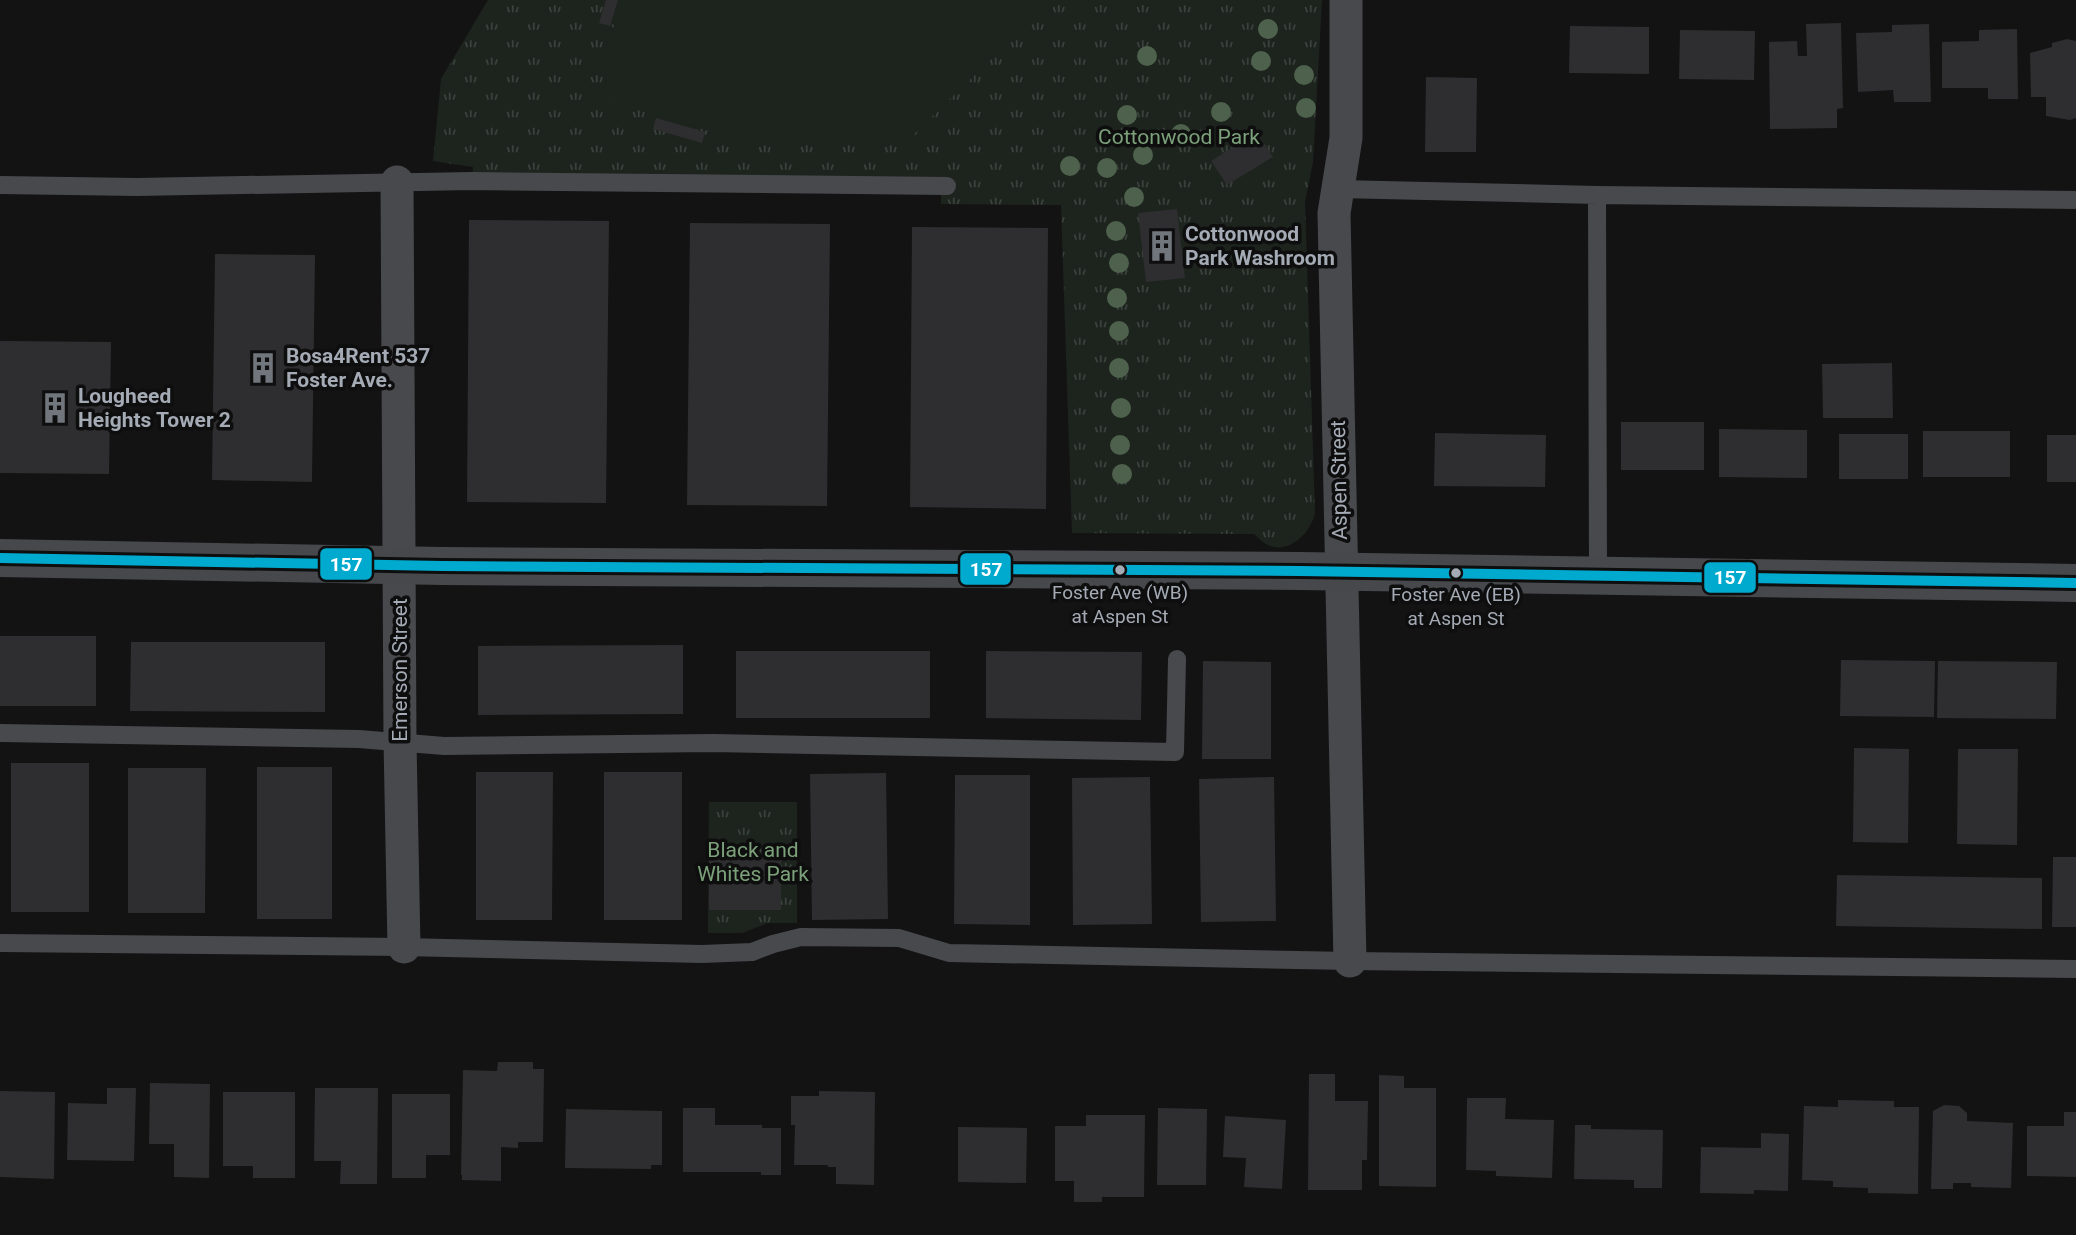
<svg xmlns="http://www.w3.org/2000/svg" width="2076" height="1235" font-family="Roboto,sans-serif">
  <defs>
    <pattern id="grass-tufts" width="24" height="20" patternUnits="userSpaceOnUse" patternTransform="scale(1.75)"><rect width="24" height="20" fill="#1d241e"/><path d="M3 7l-1-3M5 7V3M7 7l1-3M15 17l-1-3M17 17v-4M19 17l1-3" fill="none" stroke="#3b413c"/></pattern>
  </defs>
  <rect width="100%" height="100%" fill="#131314"/>
  <path fill="url(#grass-tufts)" d="M488,0h834l-9,162 -8,40 10,311c-4,19 -26,42 -47,32 -5,-2 -10,-8 -14,-11l-182,-1 -11,-328 -120,-1v-17l-469,-6 1,-14 -40,-6 8,-82z
    M709,802h88v121h-29l-26,10h-34z"/>
  <path fill="#1d241e" d="M622,0h429l-146,143 -159,-1 -131,-39 -15,-33z"/>
  <path fill="#2e2e30" d="M606,0h12l-8,26 -11,-3z
    M1841,23l2,85 -6,1v19l-67,1 -1,-87 28,-1 1,15h9l-1,-32z
    M1929,24l2,78h-37l-1,-12 -35,2 -2,-59 36,-1v-7z
    M1570,26l79,1v47l-80,-1z
    M2017,29l1,70h-30v-11h-46v-46l37,-1v-11z
    M1680,30l75,1 -1,49 -75,-1z
    M2067,39l9,2v77l-6,2 -24,-4v-19h-15l-1,-44 22,-6v-4z
    M1426,77l51,1 -1,74h-51z
    M656,118l49,14 -3,11 -49,-14z
    M1257,132l16,25 -46,28 -16,-24z
    M1177,209l8,69 -39,4 -8,-69z
    M469,220l140,1 -3,282 -139,-1z
    M690,223l140,1 -3,282 -140,-1z
    M912,227l136,1 -2,281 -136,-2z
    M215,254l100,1 -3,227 -100,-2z
    M0,341l111,1 -2,132 -109,-1z
    M1892,363l1,55h-70l-1,-54z
    M1621,422h83v48h-83z
    M1719,429l88,1v48l-88,-1z
    M1923,431h87v46h-87z
    M1435,433l111,2 -1,52 -111,-1z
    M1839,434h69v45h-69z
    M2047,435h29v47h-29z
    M0,636h96v70h-96z
    M131,642h194v70l-195,-1z
    M683,645v69l-205,1v-69z
    M736,651h194v67h-194z
    M986,651l156,1 -1,68 -155,-2z
    M1841,660l94,1 -1,56 -94,-1z
    M1203,661l68,1v97h-69z
    M1938,661l119,1 -1,57 -119,-1z
    M1854,748l55,1 -1,94 -55,-1z
    M1958,749h60l-1,96 -60,-1z
    M11,763h78v149h-78z
    M257,767h75v152h-75z
    M128,768h78l-1,145h-77z
    M476,772h77l-1,148h-76z
    M604,772h78v148h-78z
    M886,773l2,146 -76,1 -2,-146z
    M955,775h75v150l-76,-1z
    M1150,777l2,147 -79,1 -1,-147z
    M1274,777l2,144 -75,1 -2,-143z
    M709,856h72v54h-72z
    M2053,857h23v70h-24z
    M1837,875l205,3v51l-206,-3z
    M498,1062h35v7h11l-1,73h-25v6l-17,-1v34l-39,-1v-5h-1l2,-105 34,1z
    M1309,1074h26v27h33l-1,59h-5v30h-54z
    M1379,1075l25,1v12h32v99l-57,-1z
    M150,1083l60,1 -1,94 -35,-1v-33h-25z
    M107,1088h29l-2,73 -67,-1 1,-57 39,1z
    M315,1088h63l-1,96h-37l1,-23h-27z
    M0,1091l55,1 -1,87 -54,-2z
    M819,1091l56,1 -1,93 -38,-1v-17h-8v-2h-34l1,-40h-4v-29h28z
    M223,1092h72v86h-42v-12h-30z
    M392,1094h58v61h-24v23h-34z
    M1467,1098h39l-1,21 49,1 -2,58 -56,-2v-5l-30,-1z
    M1838,1100l56,1v6h25l-1,87 -50,-1v-5l-35,-1v-6l-31,-1 2,-74 34,1z
    M1944,1105l15,1 8,7v8l46,2 -2,65 -40,-1v-4h-18v6h-22l2,-78z
    M683,1108h32v17h47v3h19v47h-20v-3h-78z
    M1158,1108l49,1 -1,76h-49z
    M566,1109l96,2v54h-11v4l-86,-1z
    M2064,1112h12v65l-49,-1v-50h37z
    M1086,1115h59l-1,82h-42v5h-28v-21h-19v-55h31z
    M1225,1116l61,4 -4,69 -38,-2 2,-29 -23,-1z
    M1575,1125h16v4l72,1 -1,58h-28v-8l-60,-1z
    M958,1127l69,1 -1,55 -68,-1z
    M1761,1133l28,1 -1,57 -34,-1v4l-54,-1 1,-46 60,1z"/>
  <g fill="none" stroke-linecap="round" stroke-linejoin="round">
    <path stroke="#48494d" stroke-width="18" d="M0,185l137,2 335,-6 475,5
      M1338,189l259,6 479,5
      M1597,195l1,381
      M0,733l359,6 85,7 269,-3 462,9 2,-93
      M0,943l404,4 298,7 50,-2 21,-8 28,-7 98,1 50,15 401,8 726,8"/>
    <path stroke="#48494d" stroke-width="33" d="M1346,0v138l-12,75 16,748
      M397,182l3,559 4,206"/>
    <path stroke="#46484b" stroke-width="38" d="M0,558l442,8 858,5 776,12"/>
    <defs>
      <path id="bus-1" d="M0,558l442,8 858,5 776,12"/>
    </defs>
    <use href="#bus-1" stroke="#0e0e0f" stroke-width="16"/>
    <use href="#bus-1" stroke="#00a9ce" stroke-width="10"/>
  </g>
  <g fill="#4d614c">
    <circle cx="1268" cy="29" r="10"/>
    <circle cx="1147" cy="56" r="10"/>
    <circle cx="1261" cy="61" r="10"/>
    <circle cx="1304" cy="75" r="10"/>
    <circle cx="1306" cy="108" r="10"/>
    <circle cx="1221" cy="112" r="10"/>
    <circle cx="1127" cy="115" r="10"/>
    <circle cx="1181" cy="134" r="10"/>
    <circle cx="1143" cy="155" r="10"/>
    <circle cx="1070" cy="166" r="10"/>
    <circle cx="1107" cy="168" r="10"/>
    <circle cx="1134" cy="197" r="10"/>
    <circle cx="1116" cy="231" r="10"/>
    <circle cx="1119" cy="263" r="10"/>
    <circle cx="1117" cy="298" r="10"/>
    <circle cx="1119" cy="331" r="10"/>
    <circle cx="1119" cy="368" r="10"/>
    <circle cx="1121" cy="408" r="10"/>
    <circle cx="1120" cy="445" r="10"/>
    <circle cx="1122" cy="474" r="10"/>
  </g>
  <defs>
    <symbol id="building-bare" viewBox="-9 -9 18 18"><path d="M-4-6H4V6H1V3H-1V6H-4ZM-2.5-4.3h1.7v1.8h-1.7ZM.8-4.3h1.7v1.8H.8ZM-2.5-1h1.7V.8h-1.7ZM.8-1h1.7V.8H.8Z" fill="#71767d" stroke="#0e0e0f" stroke-width="2.5" paint-order="stroke"/></symbol>
  </defs>
  <g fill-rule="evenodd">
    <use href="#building-bare" x="1140" y="224" width="44" height="44"/>
    <use href="#building-bare" x="241" y="346" width="44" height="44"/>
    <use href="#building-bare" x="33" y="386" width="44" height="44"/>
  </g>
  <g fill="#a4abb5" stroke="#0e0e0f" stroke-width="2.5">
    <circle cx="1120" cy="570" r="6"/>
    <circle cx="1456" cy="573" r="6"/>
  </g>
  <g text-anchor="middle" dominant-baseline="central" stroke-width="7" stroke-linejoin="round" paint-order="stroke">
    <g font-size="19" fill="#a4abb5" stroke="#0e0e0f">
      <text x="1120" y="592">Foster Ave (WB)<tspan x="1120" dy="24">at Aspen St</tspan></text>
      <text x="1456" y="594">Foster Ave (EB)<tspan x="1456" dy="24">at Aspen St</tspan></text>
    </g>
    <g font-size="21" fill="#7ca17a" stroke="#0e0e0f">
      <text x="1179" y="137">Cottonwood Park</text>
      <text x="753" y="850">Black and<tspan x="753" dy="24">Whites Park</tspan></text>
    </g>
    <g font-size="21" font-weight="bold" fill="#a4abb5" stroke="#0e0e0f" text-anchor="start">
      <text x="1185" y="234">Cottonwood<tspan x="1185" dy="24">Park Washroom</tspan></text>
      <text x="286" y="356">Bosa4Rent 537<tspan x="286" dy="24">Foster Ave.</tspan></text>
      <text x="78" y="396">Lougheed<tspan x="78" dy="24">Heights Tower 2</tspan></text>
    </g>
    <g font-size="21" fill="#a4abb5" stroke="#0e0e0f">
      <text transform="translate(1339 480) rotate(-91)">Aspen Street</text>
      <text transform="translate(400 670) rotate(-90)">Emerson Street</text>
    </g>
  </g>
  <g stroke="#0e0e0f" stroke-width="2.5">
    <rect x="319" y="547" width="54" height="34" rx="7" fill="#00a9ce"/>
    <rect x="959" y="552" width="53" height="34" rx="7" fill="#00a9ce"/>
    <rect x="1703" y="561" width="54" height="33" rx="7" fill="#00a9ce"/>
  </g>
  <g font-size="19" text-anchor="middle" font-weight="bold" fill="#fff">
    <text x="346" y="571">157</text>
    <text x="986" y="576">157</text>
    <text x="1730" y="584">157</text>
  </g>
</svg>
